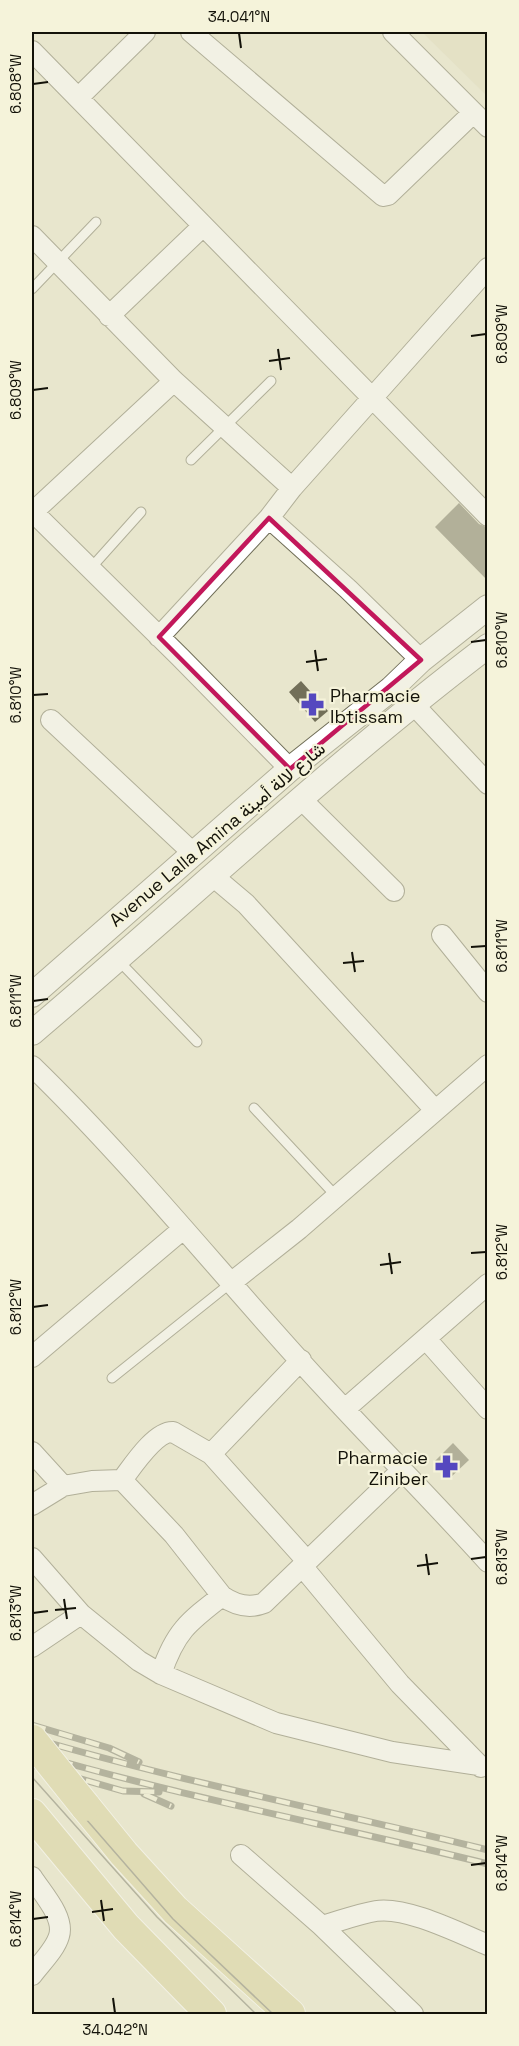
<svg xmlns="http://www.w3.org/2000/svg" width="519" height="2046" font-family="'Space Grotesk',Vazirmatn,sans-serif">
  <rect width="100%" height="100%" fill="#e8e6cd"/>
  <path fill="#dfdbbb" d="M422,32h65v64z"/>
  <path fill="#726f59" d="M459,503l20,21 9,4v53l-53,-54z
    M301,681l27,30 -13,11 -26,-30z
    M453,1443l16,17 -19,18 -16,-16z"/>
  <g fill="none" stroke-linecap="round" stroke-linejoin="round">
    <defs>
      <path id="service" d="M32,289l64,-67
        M191,460l80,-79
        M90,569l51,-57
        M118,960l79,82
        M254,1108l82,88
        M112,1378l120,-96"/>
      <path id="minor" d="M191,32l192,164 5,-1 85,-82
        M393,32l95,95
        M32,51l456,465
        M79,97l66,-65
        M32,236l142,145 118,107
        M109,316l94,-90
        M32,511l148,146 110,112
        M33,512l141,-131
        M269,518l79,71 73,71
        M159,637l110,-119 23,-30 196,-220
        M414,705l74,79
        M51,720l142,133
        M301,799l93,92
        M214,877l32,27 189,206
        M442,935l46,57
        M32,1066c103,100 193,214 291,320 54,59 111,116 165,176
        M232,1282l67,-53 189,-164
        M426,1339l62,70
        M32,1357l151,-128
        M345,1409l143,-125
        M32,1452l31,34
        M211,1454l90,-94
        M122,1480c10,-13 33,-49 51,-48l38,22 96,107
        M32,1505l31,-19 29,-5 30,-1 52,55 48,61
        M32,1558l49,56 58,47 22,13 115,49 116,29 87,13
        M302,1566l98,118 81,83
        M32,1647l49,-33
        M161,1674c14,-42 27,-52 61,-78 13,9 27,13 42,7l138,-133
        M241,1855l81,71 91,88
        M32,1877c10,16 33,40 27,59 -4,14 -19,28 -27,39
        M322,1926c18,-5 36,-12 54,-15 30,-5 83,22 112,34"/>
      <path id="tertiary" d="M32,995l258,-226 101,-80 30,-29 67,-53
        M32,1033c152,-129 297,-266 456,-387"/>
      <path id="primary" d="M85,1806l39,48 51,56 115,104
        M32,1814l94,113 85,87"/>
    </defs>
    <use href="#service" stroke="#706e58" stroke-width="11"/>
    <use href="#minor" stroke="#706e58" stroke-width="22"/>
    <use href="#tertiary" stroke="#706e58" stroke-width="26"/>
    <use href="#primary" stroke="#fff" stroke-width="32"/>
    <use href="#service" stroke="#fff" stroke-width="9"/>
    <use href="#minor" stroke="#fff" stroke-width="20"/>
    <use href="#tertiary" stroke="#fff" stroke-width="24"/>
    <use href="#primary" stroke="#d7d097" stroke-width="30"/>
    <path stroke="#777665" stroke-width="1.5" d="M32,1757l141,162 100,95
      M32,1777l125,140 99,97"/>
    <defs>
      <path id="rail" d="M32,1725l77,23 30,14
        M32,1738c150,44 304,74 456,112
        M32,1753c150,44 304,73 456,111
        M32,1765l91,26 36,1
        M144,1794l27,12"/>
    </defs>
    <use href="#rail" stroke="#777665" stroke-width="7"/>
    <use href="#rail" stroke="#f5f3da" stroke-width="4.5" stroke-dasharray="14" stroke-linecap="butt"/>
    <defs>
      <path id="primary-bridge" d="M32,1740l53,66"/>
    </defs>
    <use href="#primary-bridge" stroke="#fff" stroke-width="32" stroke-linecap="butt"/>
    <use href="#primary-bridge" stroke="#d7d097" stroke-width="30"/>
  </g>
  <path d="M0 0H519V2046H0ZM269,518l152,142 -131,109 -131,-132z" fill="#e8e6cd" fill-opacity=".55" fill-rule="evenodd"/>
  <path fill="none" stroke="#c2185b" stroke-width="4.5" stroke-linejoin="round" d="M269,518l152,142 -131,109 -131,-132z"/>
  <path fill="none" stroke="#131209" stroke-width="2" d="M239,33l2,15M33,84l15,-2M471,336l15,-2M278,349l3,21M269,361l21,-3M33,390l15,-2M471,642l15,-2M315,650l3,21M306,662l21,-3M33,695l15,-1M471,947l15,-1M352,952l3,20M343,963l21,-2M33,1001l15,-2M389,1253l3,21M471,1253l15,-1M380,1265l21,-3M33,1307l15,-2M426,1554l3,21M471,1559l15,-2M417,1566l21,-3M64,1599l3,20M55,1610l21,-2M33,1613l15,-2M471,1865l15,-2M101,1900l3,21M92,1912l21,-3M33,1919l15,-2M113,1998l2,15"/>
  <defs>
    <symbol id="pharmacy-bare" viewBox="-9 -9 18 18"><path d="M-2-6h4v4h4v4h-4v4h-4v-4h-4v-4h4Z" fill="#5548bf" stroke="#f5f3da" stroke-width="2.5" paint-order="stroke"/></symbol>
  </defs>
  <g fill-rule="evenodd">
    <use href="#pharmacy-bare" x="296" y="688" width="33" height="33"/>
    <use href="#pharmacy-bare" x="430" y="1450" width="33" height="33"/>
  </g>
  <g text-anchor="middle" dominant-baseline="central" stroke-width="4.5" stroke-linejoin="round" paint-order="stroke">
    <g font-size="18" fill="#131209" stroke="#f5f3da" text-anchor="start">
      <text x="330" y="695">Pharmacie<tspan x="330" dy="21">Ibtissam</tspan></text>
      <text x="428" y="1457" text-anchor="end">Pharmacie<tspan x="428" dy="21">Ziniber</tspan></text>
    </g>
    <g font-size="18" fill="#131209" stroke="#f5f3da">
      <text transform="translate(217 834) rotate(-40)">Avenue Lalla Amina شارع لالة أمينة</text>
    </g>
  </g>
  <rect width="519" height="2046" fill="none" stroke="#f5f3da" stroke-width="66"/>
  <rect x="33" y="33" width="453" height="1980" fill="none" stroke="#131209" stroke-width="2"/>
  <g font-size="15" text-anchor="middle" fill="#131209">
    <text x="239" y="22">34.041°N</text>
    <text transform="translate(16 84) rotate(-90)" y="5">6.808°W</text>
    <text transform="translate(502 334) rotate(-90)" y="5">6.809°W</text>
    <text transform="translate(16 390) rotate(-90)" y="5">6.809°W</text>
    <text transform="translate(502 640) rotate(-90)" y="5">6.810°W</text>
    <text transform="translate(16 695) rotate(-90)" y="5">6.810°W</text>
    <text transform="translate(502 946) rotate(-90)" y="5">6.811°W</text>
    <text transform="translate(16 1001) rotate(-90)" y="5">6.811°W</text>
    <text transform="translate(502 1252) rotate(-90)" y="5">6.812°W</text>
    <text transform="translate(16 1307) rotate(-90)" y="5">6.812°W</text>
    <text transform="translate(502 1557) rotate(-90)" y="5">6.813°W</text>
    <text transform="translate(16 1613) rotate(-90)" y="5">6.813°W</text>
    <text transform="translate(502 1863) rotate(-90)" y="5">6.814°W</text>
    <text transform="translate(16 1919) rotate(-90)" y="5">6.814°W</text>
    <text x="115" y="2035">34.042°N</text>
  </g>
</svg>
